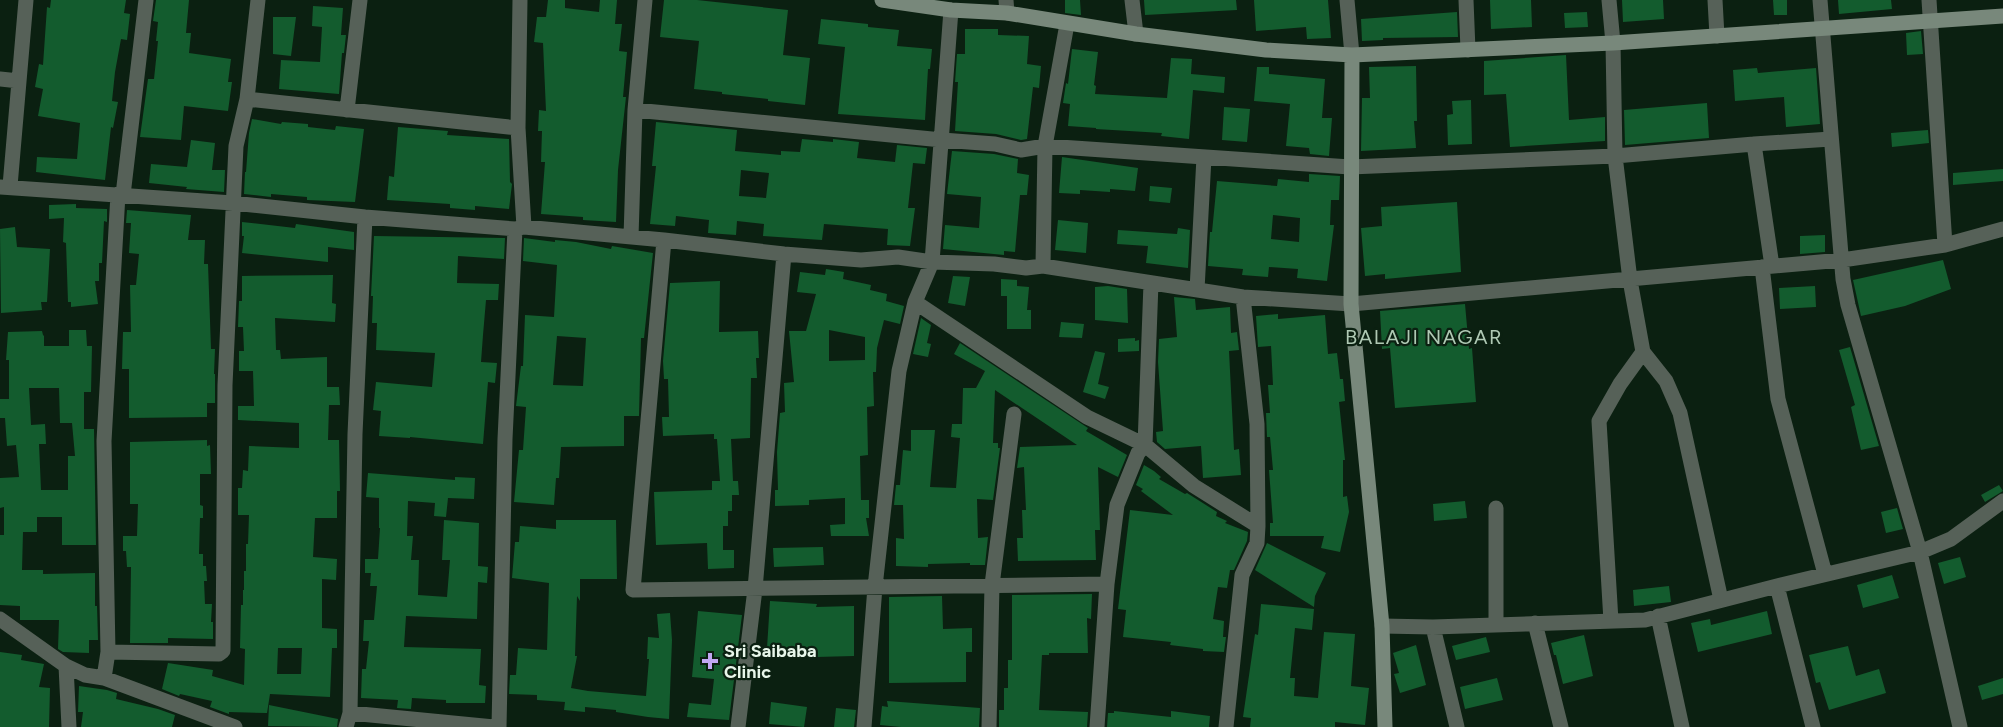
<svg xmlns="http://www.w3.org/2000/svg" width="2003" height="727" font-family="Figtree,sans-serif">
  <rect width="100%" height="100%" fill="#0b2011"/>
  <path fill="#135c2e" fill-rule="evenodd" d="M51,0h75l-2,13 6,1 -3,26 -6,-1 -6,33 -3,29 6,1 -5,26 -2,-1 -6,53 -69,-8 1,-15 40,2 3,-36 -42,-7 5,-27 -8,-2 4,-23 4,1 4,-58 3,1z
    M156,0h33l-3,33h5l-2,20 42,6 -3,23h4l-4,29 -44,-5 -3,34 -41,-3 8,-58h6l4,-38h-2l2,-19 -5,-1z
    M548,0h17v8l34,4 1,-12h17l-2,24h7l-3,27 8,1 -4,45h3l-8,73 -2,52 -33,-2v-3l-42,-3 4,-52h-4l1,-31h-4l1,-21 7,1 -3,-68 -9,-1 3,-25h9z
    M664,0h33l91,10 -5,45 27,3 -5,47 -37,-4v-2l-46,-5v-2l-28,-3 5,-48 -39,-4z
    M1065,0h15l1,15 -16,-2z
    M1144,0h92l1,10 -92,5z
    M1254,0h74l3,38 -24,1 -1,-12 -50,4z
    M1490,0h41l1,27 -41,2z
    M1622,0h41l1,19 -41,3z
    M1773,0h14v15h-13z
    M1838,0h53l1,9 -53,5z
    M313,6l30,2 -2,27h5l-2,18h-2l-3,41 -60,-5 2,-29 39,2 2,-35 -10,-1z
    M1457,12l1,25 -75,1v2l-21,1 -1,-22z
    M1587,12l1,15 -23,1 -1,-15z
    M273,17h23l-5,39 -18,-2z
    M821,19l47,5v3l31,3 -2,16 35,3 -2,20h-2l-3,51 -87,-6 7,-67 -27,-3z
    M965,29h33v6l31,1 -2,28 14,2 -2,22 -6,-1 -6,52 -6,1 -25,-6 -41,-3 3,-49h-3l2,-28h8z
    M1921,31l2,23 -16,1 -1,-22z
    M1072,49l26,3 -4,33 2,1 -1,8 72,4 4,-40 21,1 -1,15 34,3 -1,16 -31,-3 -4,49 -28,-3 1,-3 -66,-4v-1l-28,-2 2,-22 -7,-1 3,-20 2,1z
    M1566,55l3,65 36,-3v24l-95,6 -4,-53 -22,1v-34z
    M1416,66l1,55h-3l2,27 -55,3 1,-53h8l-1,-31z
    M1257,67h12v7l56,5 -3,39h10l-3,38 -19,-2 -1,-6 -23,-2 4,-42 -36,-3z
    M1757,68l1,5 58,-5 4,56 -34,3 -2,-30 -49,4 -2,-31z
    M1471,100l1,44 -24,1 -1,-30 6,-1 -1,-13z
    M1707,103l2,35 -84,7 -1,-35z
    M1224,107l26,2 -3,33 -25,-2z
    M252,119l29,5 1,-2 26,2v3l27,3 1,-4 28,3 -9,73 -48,-2v-3l-36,-3v3l-27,-3 1,-22h1l3,-39z
    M656,122l81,8 -2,21 46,4v-4l19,1 2,-13 31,3v-3l26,3 -2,16 38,4 2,-17 30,3 -2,16 -12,-1 -5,45h7l-5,38 -23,-1 1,-16 -64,-5 -2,16 -59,-4 1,-12 -27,-3 -1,14 -28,-2 1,-13 -33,-4 -1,10 -25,-2 6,-58h-4zM741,170l28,3 -3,25 -27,-2z
    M398,127l50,4 -1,4 62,4 1,43 2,2 -3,25 -34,-3v4l-25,-2v-4l-63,-4 2,-24 5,1z
    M1928,130l1,13 -37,4 -1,-14z
    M191,140l24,3 -3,27h13l-1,22 -38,-3 1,-2 -38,-4 2,-19 36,3z
    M952,151l42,3 24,5 -1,14 12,2 -2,20h-7l-5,57 -11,-1v4l-61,-6 2,-24 34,3 2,-31 -34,-3z
    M1062,157l76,11 -3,23 -25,-2v3l-30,-2v4l-21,-1z
    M2003,169v12l-50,4v-12z
    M1309,174l31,2 -1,24h-8l-1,25h4l-7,56 -30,-3 1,-9 -29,-2 -1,10 -26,-2 1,-6 -35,-3 2,-34h2l5,-51 60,5 1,-7 31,3zM1273,215l27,3 -1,24 -28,-3z
    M1150,186l22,2 -2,15 -21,-2z
    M1457,202l4,70 -76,7v-5l-20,2 -4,-48 21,-2 -1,-19z
    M76,204v4l31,1v13l-3,-1 -2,42h-3v18h-4l3,23 -27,3v-5h-3l-2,-59 -3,-1 1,-24 -15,1v-14z
    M127,210l64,5 -3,25h17l-1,24h4l3,85h4l-1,25h1v29h-8v14l-78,1v-49h-7l1,-37h8l-1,-47h6l3,-31 -10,-1 2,-30h-5z
    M1058,220l30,3 -2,30 -31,-3z
    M242,222l53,6 1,-4 58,8v18l-26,-3v15l-86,-9 2,-17h-2z
    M15,227l2,20 33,2 -3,53h-6l1,8 -41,3 -1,-84z
    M1178,228l12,2 -2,38 -42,-5 2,-17 -31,-2 1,-14 59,4z
    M1825,235v17l-25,2v-18z
    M374,236l131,2 -1,21 -46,-3 -1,27 42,1 -1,16h-12l-3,35 -2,27 16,1 -2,20 -7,-1 -5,62 -73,-7v1l-31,-2 2,-25 -8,-1 3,-28 56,5 3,-34 -59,-3 1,-27h-5l1,-27h-2z
    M524,238l31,4v-2l21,2 35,7 1,-3 41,7 -9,85h-3l-2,78h-15v30l-63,1 -2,31h-3l-2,27 -40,-3 5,-52h4l3,-43 -10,-1 5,-40h2l2,-51 29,2 3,-52 -34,-4zM557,336l29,2 -3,48 -30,-1z
    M1943,260l8,29 -46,17 -44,10 -8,-36z
    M826,269l18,3 -1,7 28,6 -1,5 17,4 -1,7 18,5 -4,18 -16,-4 -7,28 -1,24h-3l1,34 -7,1 1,48 -8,1 1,44h8v18h-3l3,18h-38l-1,-11 15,-1v-26l-36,2v5l-34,1v-16h3l-1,-38 3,-39 5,-1 -1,-29 10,-1 -5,-51h17l10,-37 -19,-2 3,-20 25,3zM829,330l36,7v23l-36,1z
    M333,275l-1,28 4,1 -1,18 -60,-4 1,32h4l1,9 46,-2v30h12l1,18h-11l-1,35h11l1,51h-3v27h-22l-2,39 24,2 -1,21 -14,-1v49l15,1v19h-5l-2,49 -60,-3 -3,19 -38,-1v2l-19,-7 2,-6 -32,-7 -1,2 -17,-7 6,-26 45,7 -1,6 32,9 1,-36 -5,-1 1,-43h2v-15h1v-19h2v-27h2l1,-29h-11v-27h4l1,-18 5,1 1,-25 50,2v-25l-61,-3v-14h16l-1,-35h-14v-20h5l-1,-24h-5l1,-26h3v-25zM278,648h24l-1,26h-24z
    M953,276l17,1 -5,29 -17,-3z
    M1001,279l16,1v6l12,1 -2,23h4v19h-24v-33h-6z
    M720,281l-1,51 39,-1 1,27h-3l1,20h-6l-1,60 -19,1 2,42h5l1,14h-7v16h-4v15h-5v24h11v18l-26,1 -1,-26 -51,2 -2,-53 58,-2v-9h8l-3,-42h-3v-5l-51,2 -1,-19h7l-1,-38h-4l-1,-18 7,-78z
    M1108,286l19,3 1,34 -33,-3v-33z
    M1815,286l1,21 -36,2 -1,-21z
    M1174,297l21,2 1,11 34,-3 1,26 6,-1 2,18 -10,1 5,99 5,-1 2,26 -38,3 -2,-32 -36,3 -8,-7 -1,-10 7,-1 -5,-69 1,-23 18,-2z
    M1465,304l4,45 3,-1 4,54 -81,6 -5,-60 -8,1 -2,-38z
    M1278,314v5l47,-4 3,39 9,-1 3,26h3l2,22 -6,1 6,58h-2v37l4,-1 2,16 -9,40 -19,-4 3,-12h-54v-13h3l-4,-53h4l-3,-33h-3l-1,-24h4l-2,-28h5l-2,-39 -13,1 -2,-31z
    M921,318l10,7 -4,18 4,1 -3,13 -15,-3z
    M1061,322l23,2 -2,14 -23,-1z
    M69,330h17l1,16h5l-1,46h-7v37h10l2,116h-34v-28h-25v15h-14l-1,38h21v4l52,-1v33h2l1,34h-9v13l-26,-1 -5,-3 1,-29h-39v-14l-20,-1v-70h4v-28l-4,1v-30l19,-1 -3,-32 -9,1 -2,-28h-5v-19h9v-39h-3l2,-28 34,-1 1,4 1,1v10h25zM29,388h30l1,35h12l3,33h-7v34h-27l-2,-46h7l-1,-20 -14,1z
    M1135,338v3l4,-1v11l-21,1v-13z
    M960,343l128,85 -2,3 41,24 -9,22 -20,-10 2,63h-5l1,30 -78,1 -1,-23h6l-1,-28h4l-2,-43 -7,1 3,-21 57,-2 -82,-55 -2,53h5v5h2l-7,52 -16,-1 1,39 10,-1 -3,28h-15v-2l-42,1v3l-32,-1v-28l8,1 -1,-34h-9l2,-20h4l3,-35 8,1v-21h24l-5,57 26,1 4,-50 -9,-1 1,-13h10l1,-36h13l9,-17 -31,-17z
    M1850,347l29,99 -18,4 -10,-43 4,-2 -16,-55z
    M1095,351l10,2 -7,31 11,3 -4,12 -22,-7z
    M207,440v6l3,-1 1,29h-11v31l3,1v12h-3l-1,36h4v12h3l1,15h-3l1,23h7l-1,18h2v17l-45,-1v5h-38l1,-76h-4l-1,-16h-3v-15h14l1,-32h-8v-62z
    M1144,465l10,6 7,6 -2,2 26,15 2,-1 30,19 -1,4 11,5 -2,2 23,9 -1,9 -13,29h-4l-3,18 -9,-1 -5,32 11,2 -1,16h3l-2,15 -21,-1v-2l-33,-4 1,-3 -48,-5 3,-27 -8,-1 12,-99 43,5 -32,-24 2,-2 -7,-4z
    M368,473l87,7v-3l20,1 -1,21 -26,-1 -2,19 -12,-1 1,-13 -27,-2 -1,35h6l-2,24h8l-1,35 29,2 3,-37h-8l2,-40 35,3 -1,43 10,1 -1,16 -9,-1 -1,37 -71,-3 -2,31 77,2 -2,36 7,1 -1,17h-39v-3l-34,-2 -1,11 -14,-1 1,-8 -37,-2 1,-29h4l3,-28h-6l1,-21h10l3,-34h-7l1,-13h-6v-14h13l2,-31h-1v-30l-13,-1z
    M1999,485l4,6 -18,11 -4,-7z
    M1465,501l2,17 -33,3 -1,-17z
    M1897,508l6,21 -17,4 -5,-21z
    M556,520h60l1,59h-37v22l-3,-5 -2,60h2l-6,32 17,3 58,5 3,-37h-2l1,-22 11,1 -2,-24 13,-1 2,27 -3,79 -21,-2 -32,-5v-2l-31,-3v5l-21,-2 1,-8 -28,-2v-5l-28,-1 1,-19h6l2,-27 29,2 1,-34 1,-33 -37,-5 3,-36h4l1,-16 36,3z
    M1267,543l59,30 -11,23 -1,11 -59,-37z
    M823,547l1,18 -50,2 -1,-19z
    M1960,557l6,20 -22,7 -6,-21z
    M1892,575l7,23 -36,10 -6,-23z
    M1669,586l2,16 -37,4 -1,-16z
    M1092,594l-1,25 -4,-1 1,35h-39v2h-7l-3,55 49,2 -1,15h-88v-17h5v-22h4v-28h4v-65z
    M942,596l1,33 29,-1v24h-6v30l-77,1v-86z
    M770,601l47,3 -1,3 38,-1v50l-38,1v-6l-49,-3z
    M1261,604l53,5 -2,21 -17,-2 -5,50h5l-1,18 24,2 6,-66 31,2 -4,52 18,2 -4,37 -30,-3v5h-85l1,-9 -8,-1 12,-83 3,1z
    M698,611l44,4 -13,105 -42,-3 2,-14 22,2 3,-26 -22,-2z
    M1767,611l5,23 -74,18 -7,-29 19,-4 1,6z
    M1584,635l9,41 -30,8 -7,-29h-2l-3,-12z
    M1486,637l4,15 -34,8 -4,-14z
    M1416,645l10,40 -26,8 -6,-19 5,-1 -6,-20z
    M1848,646l8,30 23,-7 7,24 -57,17 -9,-28 -4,1 -7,-28z
    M0,652l22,3 -1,5 23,4 -5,23 11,1 -1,39h-49z
    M1497,678l6,22 -38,9 -5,-22z
    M2003,678v16l-21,6 -4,-14z
    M79,686l28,4 10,3 -1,6 42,10 17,6 -3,12h-91l2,-15h-5z
    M887,701l93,7 -1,19h-78l-21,-2 2,-19 6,1z
    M771,702l36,5 -3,20 -35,-3z
    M269,705l69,14 -1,8 -69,-1z
    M836,708l20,2 -2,17h-20z
    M1114,711l57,6v-6l39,5 -1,11h-102l1,-14h6z"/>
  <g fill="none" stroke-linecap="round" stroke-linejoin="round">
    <path stroke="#566158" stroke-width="15" d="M520,0l-2,128 6,99
      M1006,0l1,13
      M1132,0l4,34
      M1347,0l5,55
      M1466,0l2,50
      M1609,0l4,43 2,113 15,124 13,72 23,29 14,32 41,187
      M1715,0l2,36
      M1820,0l23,279 5,26 72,247 40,175
      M1929,0l16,245
      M0,79l19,2
      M247,99l271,29
      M347,110l13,-110
      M635,110l307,30 53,4 26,6 24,-4 305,21 265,-11 139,-12 77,-5
      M1754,144l18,122
      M10,186l16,-186
      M0,187l233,16 132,14 150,12 9,-2 140,13 120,14 77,6 37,-3 34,5 62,2 32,4 17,-2 200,31 108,7 491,-44 103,-15 58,-16
      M123,195l23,-195
      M631,237l4,-127 10,-110
      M664,240l-31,350 474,-6
      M1043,266l2,-120 22,-122
      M1762,267l16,132 47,175
      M1197,290l7,-133
      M915,302l172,115 58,28 49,41 64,40
      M1496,508v117
      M1777,586l36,141
      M1658,616l24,111
      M0,619l66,47 19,9 19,3 131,49
      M1611,621l-12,-200 21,-37 23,-32
      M1535,623l26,104
      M1382,626l51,1 212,-7 132,-34 143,-34 31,-13 52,-38
      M1433,627l24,100
      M108,652l111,2 4,-3 2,-266 11,-239 11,-47 11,-99
      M66,666l3,61
      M104,678l4,-26 -4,-211 14,-247
      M350,713l144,14
      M346,727l4,-14 5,-279 10,-217
      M499,727l6,-288 10,-210
      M738,727l17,-138 29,-335
      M864,727l11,-140 24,-216 16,-69 17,-40 19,-252
      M989,727l3,-142 22,-171
      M1097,727l10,-143 10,-79 21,-52 7,-8 6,-162
      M1226,727l16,-152 15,-32 1,-17 -1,-102 -14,-127"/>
    <path stroke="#78887b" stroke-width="15" d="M882,0l69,10 56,3 129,21 130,16 86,5 261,-12 390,-27
      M1352,55l-1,249 31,322 3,101"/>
  </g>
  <path fill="#c1a8f3" stroke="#0b2011" stroke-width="2" d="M707 652h6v6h6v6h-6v6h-6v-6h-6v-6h6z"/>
  <g text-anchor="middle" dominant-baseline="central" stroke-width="4.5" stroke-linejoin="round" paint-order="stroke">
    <g font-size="18" font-weight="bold" fill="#e8f6ea" stroke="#0b2011" text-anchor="start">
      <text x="724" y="651">Sri Saibaba<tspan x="724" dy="21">Clinic</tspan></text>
    </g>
    <g font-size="20" letter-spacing="1.5" fill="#afc9b4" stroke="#0b2011">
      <text x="1424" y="337">BALAJI NAGAR</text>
    </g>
  </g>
</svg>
